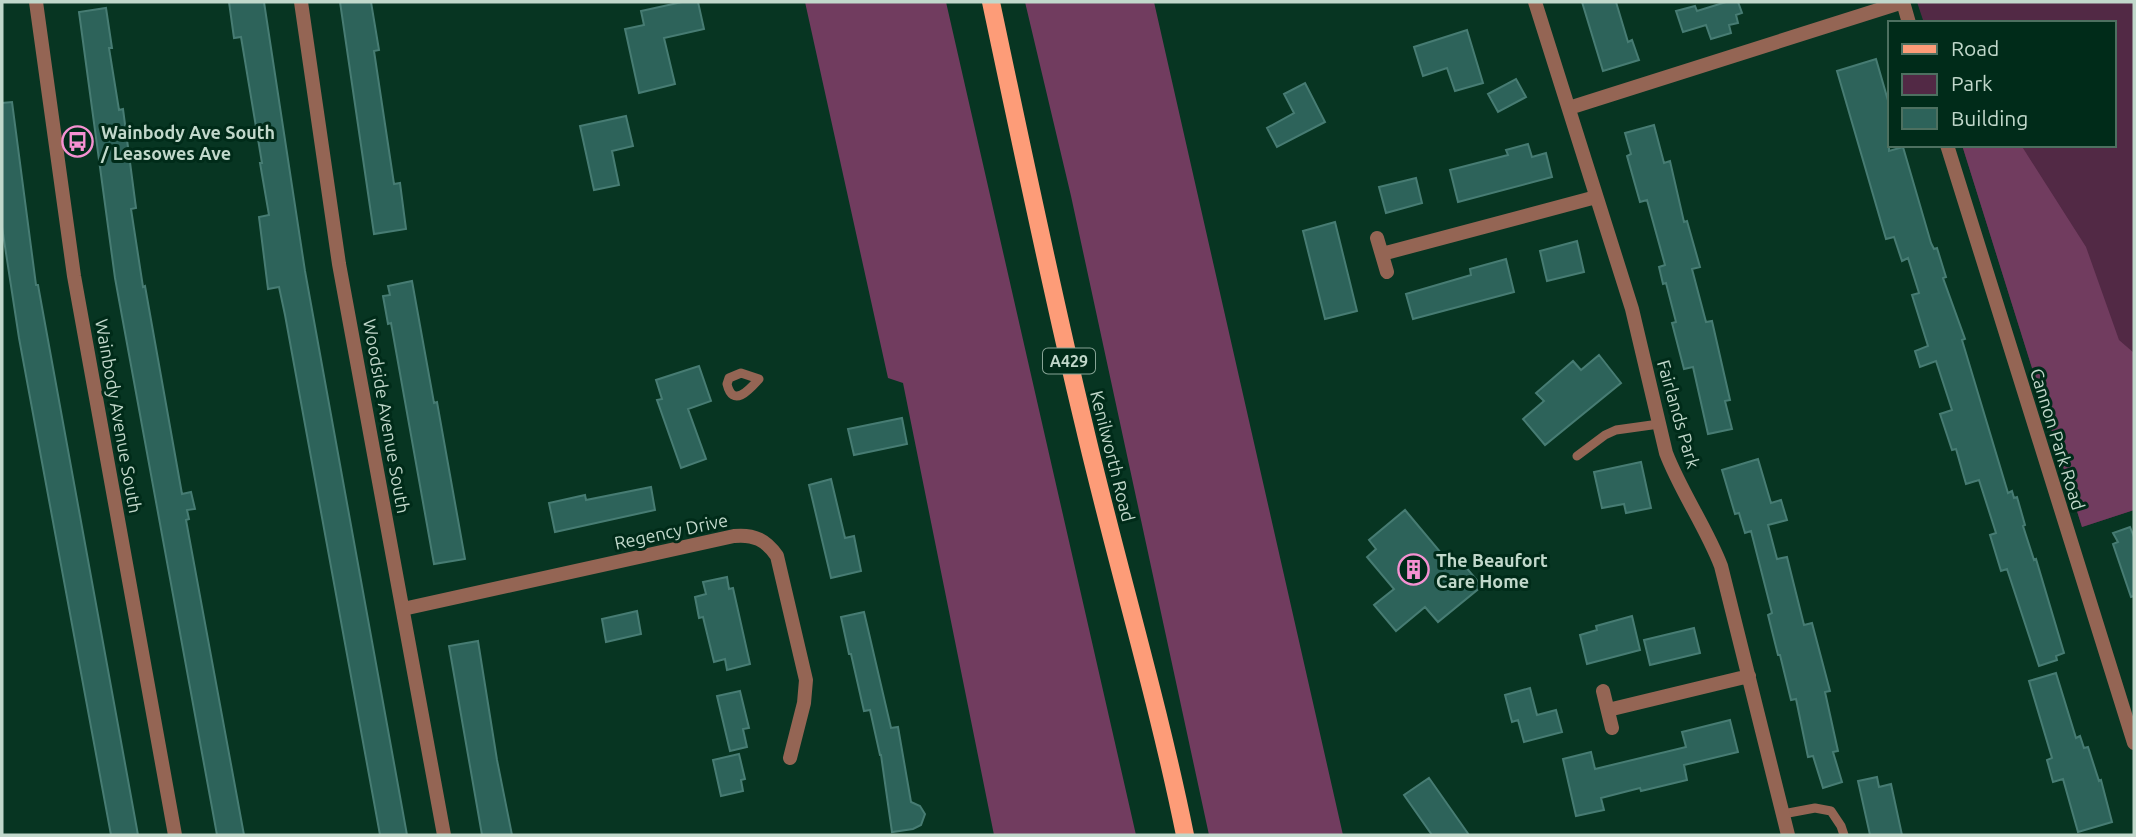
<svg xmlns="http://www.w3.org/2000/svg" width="2136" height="837" font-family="Ubuntu,sans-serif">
  <rect width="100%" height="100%" fill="#073522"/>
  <path fill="#522945" d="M1917,2h217v508l-52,17 -120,-382h151v-122h-189z"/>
  <path fill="#713c5f" d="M805,2h141l190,833h-142l-91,-452 -15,-5z
    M1025,2h129l189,833h-134l-138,-639z
    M1962,145h59l65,102 33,93 15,13v157l-52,17z"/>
  <path fill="#2d635a" stroke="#477c73" stroke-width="2" d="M229,2h35l41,269 102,564h-27l-95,-520 -6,-28 -11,2 -9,-72 10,-2 -9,-52h2l-21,-126 -7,1z
    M340,2h31l8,48 -5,1 20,133 6,-1 6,46 -32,5z
    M682,2h16l6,27 -40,9 11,46 -36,9 -14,-64 19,-4 -3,-14z
    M1582,2h34l12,40 4,-2 7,20 -36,11z
    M1726,2h12l4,11 -6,2 2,8 -9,2 2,8 -20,6 -5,-14 -23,7 -7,-21 19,-5 2,5z
    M106,8l6,40h-3l10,62 4,-1 13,99 -5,1 12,78 2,-1 37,208 9,-2 4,17 -8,1 2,9 -3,1 58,315h-27l-102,-557 -36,-266z
    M1467,30l16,53 -28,8 -8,-23 -24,8 -9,-29z
    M1876,59l13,45v47l14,-4 28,96 3,6 3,-1 9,29 -3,1 22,61 -3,1 46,153 4,-2 2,7 3,-1 8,28 -2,1 11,34 2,-1 28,94 -8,3 1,4 -18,6 -32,-97 -6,2 -11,-36 6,-2 -17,-53 -13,4 -10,-35 -4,1 -12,-36 12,-4 -16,-49 -16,6 -5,-16 13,-5 -16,-51 7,-2 -11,-35 -6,3 -8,-24 -8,2 -49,-168z
    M1516,79l10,18 -28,15 -10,-18z
    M1305,83l20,39 -48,25 -10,-19 27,-15 -10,-19z
    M12,102l24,183h2l100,550h-27l-92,-497 -17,-111v-124z
    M626,116l7,30 -21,5 7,34 -25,5 -14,-64z
    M1654,125l10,38 6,-2 14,61 3,-1 13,46 -8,2 14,53 6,-1 18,79 -5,1 7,28 -24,5 -15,-67 -9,2 -12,-46 4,-1 -10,-39 -3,1 -4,-17 6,-2 -18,-65 -7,2 -13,-46 4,-2 -6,-21z
    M1528,144l4,13 14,-4 6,24 -94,25 -8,-32 58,-15 -2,-5z
    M1416,178l6,25 -36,10 -7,-26z
    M1335,222l22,89 -32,8 -22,-88z
    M1577,241l7,31 -37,9 -7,-30z
    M1506,259l8,33 -101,27 -7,-25 65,-19 -1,-6z
    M412,281l22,122 3,-1 28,157 -31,5 -43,-241 -3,1 -5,-28 7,-1 -2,-9z
    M1599,355l22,28 -76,62 -22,-26 21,-18 -8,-8 37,-32 8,9z
    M699,366l12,35 -23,8 18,50 -25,9 -24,-68 5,-1 -6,-19z
    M902,418l5,26 -53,11 -6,-26z
    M1758,459l13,44 10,-3 6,20 -19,5 9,34 10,-2 17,68 8,-2 18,68 -5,1 13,59 -5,1 9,30 -19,6 -10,-32 -5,1 -12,-58 -5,1 -11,-45h-2l-10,-40 4,-2 -21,-82 -6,2 -6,-20 -4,1 -13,-44z
    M1641,462l10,46 -25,5 -2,-9 -22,4 -8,-36z
    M831,479l14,59 9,-2 7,35 -30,7 -22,-93z
    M651,487l4,23 -100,22 -6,-29 36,-8 1,5z
    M1405,510l46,55 8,-6 23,27 -44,36 -13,-15 -29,24 -22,-26 20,-16 -27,-32 9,-8 -7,-9z
    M2130,527l4,10v59l-3,1 -18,-53 5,-2 -5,-9z
    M727,577l2,12 4,-1 17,76 -23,6 -2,-11 -11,3 -11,-45 -4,1 -4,-21 11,-3 -3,-12z
    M637,611l4,23 -35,8 -4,-23z
    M864,612l27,116 7,-1 13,75 9,4 5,8 -4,11 -8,4 -21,3 -11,-77h-1l-10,-45 -6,1 -13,-57h-2l-8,-37z
    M1632,616l8,34 -53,14 -7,-29 17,-5 -1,-4z
    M1694,628l6,25 -50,12 -6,-25z
    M478,641l19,119 15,75h-30l-33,-189z
    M2056,673l20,65 4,-2 4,12 4,-1 11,34 2,-1 11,42 -34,10 -15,-53 -10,3 -6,-22 5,-2 -23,-77z
    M1530,688l7,27 19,-5 6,22 -38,10 -6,-22 -6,2 -7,-27z
    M740,691l9,37 -6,1 4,18 -17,4 -13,-55z
    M1730,720l8,32 -54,13 3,15 -46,11 -1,-3 -39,10 3,12 -28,6 -13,-57 28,-7 4,17 91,-22 -4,-15z
    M739,754l6,25 -4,1 2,11 -22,5 -8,-36z
    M1877,777l2,10 12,-3 11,51h-32l-12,-54z
    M1429,778l40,57h-37l-28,-40z"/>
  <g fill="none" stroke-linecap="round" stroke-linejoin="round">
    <path stroke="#946554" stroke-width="9" d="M741,373l18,6c-9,10 -26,30 -32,5l2,-6z
      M1577,456l28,-21 11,-5 43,-6
      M1783,814l32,-6 16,3 10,15 3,9"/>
    <path stroke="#946554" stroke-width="14" d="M36,2l38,274 101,559
      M301,2l38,262 105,571
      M1535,2l97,307 34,144c15,39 40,74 55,113l67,269
      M1903,2l6,21
      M1569,108l334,-106
      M1947,145l187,598
      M1377,238l10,34
      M1382,254l214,-57
      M403,609l331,-73c20,-2 32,4 43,20l29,124 -2,23 -14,55
      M1603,691l9,37
      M1608,710l141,-34"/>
    <path stroke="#fd9c78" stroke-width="18" d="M991,2c30,141 59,282 93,423 32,137 73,272 101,410"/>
  </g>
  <defs>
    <symbol id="bus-ring" viewBox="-11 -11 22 22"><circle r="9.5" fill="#002b19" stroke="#f591d2" stroke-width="1.5"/><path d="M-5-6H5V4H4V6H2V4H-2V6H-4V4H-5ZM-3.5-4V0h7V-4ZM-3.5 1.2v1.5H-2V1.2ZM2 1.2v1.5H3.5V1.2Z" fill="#f591d2"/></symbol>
    <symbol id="building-ring" viewBox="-11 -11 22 22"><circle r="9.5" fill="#002b19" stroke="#f591d2" stroke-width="1.5"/><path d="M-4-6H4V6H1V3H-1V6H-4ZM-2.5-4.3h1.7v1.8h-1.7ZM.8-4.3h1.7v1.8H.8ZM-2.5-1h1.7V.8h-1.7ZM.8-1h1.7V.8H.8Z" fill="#f591d2"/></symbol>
  </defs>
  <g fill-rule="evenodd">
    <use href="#bus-ring" x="60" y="124" width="35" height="35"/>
    <use href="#building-ring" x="1396" y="552" width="35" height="35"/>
  </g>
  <g text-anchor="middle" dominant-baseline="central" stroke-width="6" stroke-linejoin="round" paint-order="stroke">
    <rect fill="#002b19" stroke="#87a496" stroke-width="2" x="1043" y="348.5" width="52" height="25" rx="5"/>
    <g font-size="16" font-weight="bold" fill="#c1d8cb">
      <text x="1069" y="361">A429</text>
    </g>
    <g font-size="18" font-weight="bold" fill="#c1d8cb" stroke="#002b19" text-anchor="start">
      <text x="101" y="132">Wainbody Ave South<tspan x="101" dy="21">/ Leasowes Ave</tspan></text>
      <text x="1436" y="560">The Beaufort<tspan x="1436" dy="21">Care Home</tspan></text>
    </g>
    <g font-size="18" fill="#c1d8cb" stroke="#002b19">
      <text transform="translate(1679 414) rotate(74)">Fairlands Park</text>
      <text transform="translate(119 416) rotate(80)">Wainbody Avenue South</text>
      <text transform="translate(387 416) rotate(80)">Woodside Avenue South</text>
      <text transform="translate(2058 439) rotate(73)">Cannon Park Road</text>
      <text transform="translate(1113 456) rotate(76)">Kenilworth Road</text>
      <text transform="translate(671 531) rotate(-12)">Regency Drive</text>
    </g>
  </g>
  <rect width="2136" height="837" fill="none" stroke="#c1d8cb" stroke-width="7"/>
  <rect x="1888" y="21" width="228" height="126" fill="#002b19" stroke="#4d7060" stroke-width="2"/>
  <rect x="1902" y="44" width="35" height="10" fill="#fd9c78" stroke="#4d7060" stroke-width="2"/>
  <text x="1951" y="56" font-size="21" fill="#c1d8cb">Road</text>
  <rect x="1902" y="74" width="35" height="21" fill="#522945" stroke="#4d7060" stroke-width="2"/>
  <text x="1951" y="91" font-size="21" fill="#c1d8cb">Park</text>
  <rect x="1902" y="108" width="35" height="21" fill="#2d635a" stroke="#4d7060" stroke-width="2"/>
  <text x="1951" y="126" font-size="21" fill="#c1d8cb">Building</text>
</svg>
